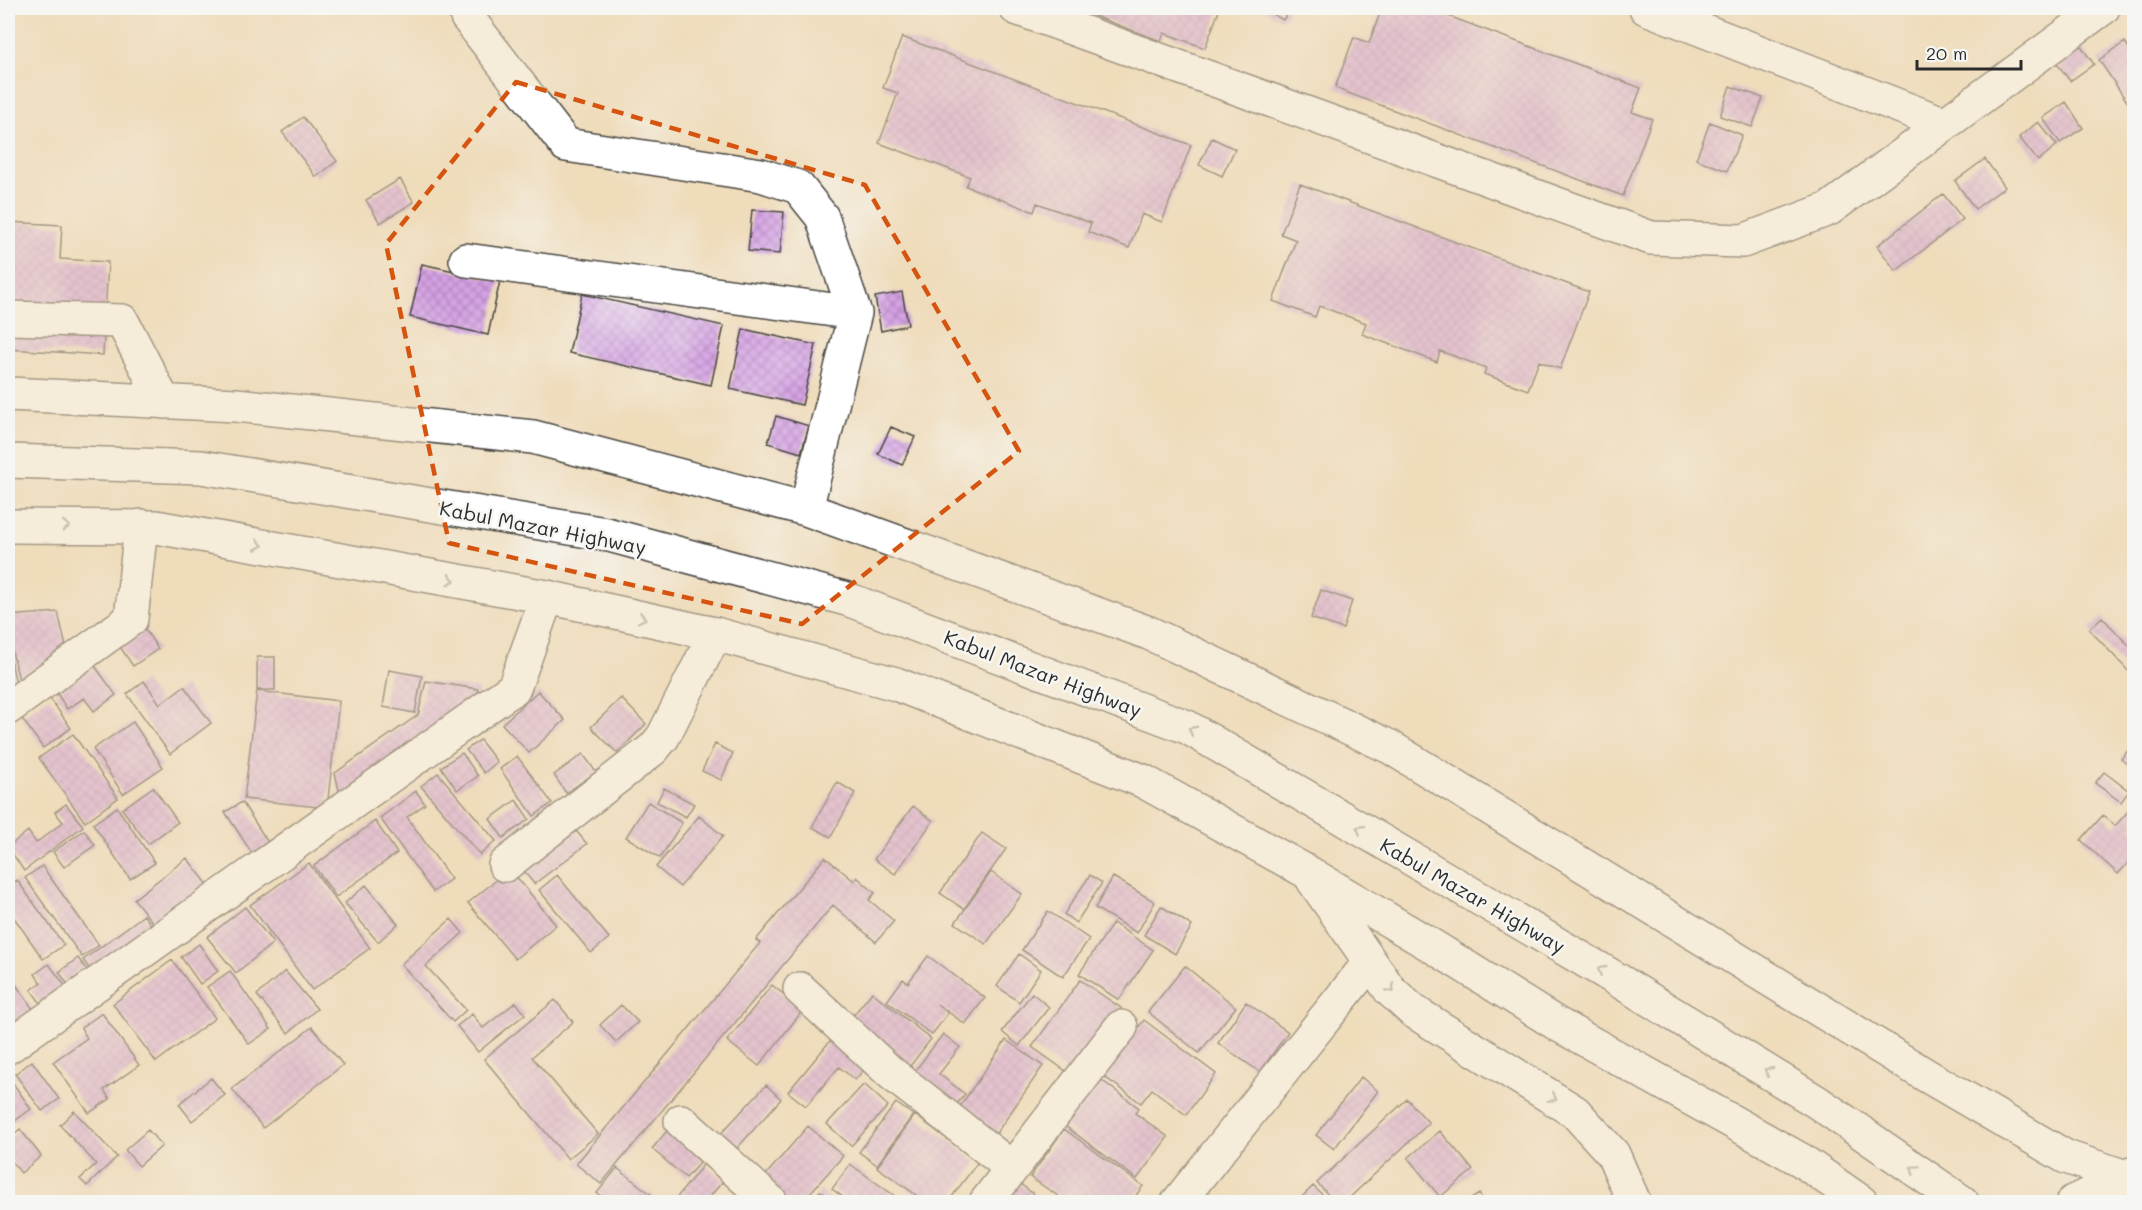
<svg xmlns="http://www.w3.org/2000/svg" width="2142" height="1210" font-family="Mali,sans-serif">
  <defs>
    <pattern id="building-cross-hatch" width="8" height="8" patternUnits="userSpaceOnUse" patternTransform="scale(1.5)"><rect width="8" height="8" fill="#d6a2e5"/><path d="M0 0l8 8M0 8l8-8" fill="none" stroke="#ae84ba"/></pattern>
  </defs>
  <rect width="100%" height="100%" fill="#f6f6f2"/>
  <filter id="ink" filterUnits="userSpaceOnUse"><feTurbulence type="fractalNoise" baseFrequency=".0167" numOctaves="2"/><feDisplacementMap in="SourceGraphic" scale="12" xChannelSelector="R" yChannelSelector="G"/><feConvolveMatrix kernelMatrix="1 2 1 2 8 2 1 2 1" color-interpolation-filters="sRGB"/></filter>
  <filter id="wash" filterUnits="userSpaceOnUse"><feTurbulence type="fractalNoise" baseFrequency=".008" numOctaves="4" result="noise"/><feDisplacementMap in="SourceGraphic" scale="24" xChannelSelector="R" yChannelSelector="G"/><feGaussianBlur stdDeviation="1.35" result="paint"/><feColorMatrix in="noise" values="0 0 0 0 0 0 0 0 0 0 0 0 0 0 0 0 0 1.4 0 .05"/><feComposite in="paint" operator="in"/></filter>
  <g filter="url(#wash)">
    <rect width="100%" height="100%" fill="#efdcbb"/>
    <g id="blocks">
      <path fill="url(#building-cross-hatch)" d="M1091,8h129l-15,40 -41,-15 -3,8 -72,-27z
        M1262,8h29l-8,12z
        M1382,8h45l214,80 -9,24 20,7 -29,77 -288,-108 19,-51 15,6z
        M902,37l289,108 -29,77 -20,-8 -13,34 -41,-16 3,-9 -54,-20 -3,9 -68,-26 4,-9 -91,-34 19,-50 -15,-5z
        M2076,39l18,25 -24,17 -18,-24z
        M2125,42l9,14v56l-35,-52z
        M1730,86l33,12 -11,29 -32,-11z
        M2066,102l17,26 -23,15 -17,-25z
        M303,117l34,44 -21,16 -34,-45z
        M1710,122l32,13 -15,36 -31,-12z
        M2038,122l19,23 -19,16 -19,-24z
        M1212,138l23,11 -13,27 -23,-11z
        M1985,159l20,28 -30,22 -20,-28z
        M400,179l14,23 -34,21 -14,-23z
        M1300,184l289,108 -29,77 -21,-8 -11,29 -44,-16 2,-6 -46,-17 -3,11 -75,-28 4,-11 -47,-17 -4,11 -42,-16 23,-61 -15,-6z
        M1943,194l20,25 -67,52 -19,-25z
        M752,210l32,2 -4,42 -32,-3z
        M8,222l54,3 -2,34 48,3 -5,93 -95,-6z
        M422,264l78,17 -12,54 -78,-18z
        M902,292l6,33 -27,6 -6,-34z
        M582,294l142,32 -13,59 -142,-32z
        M743,329l73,16 -14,60 -72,-16z
        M776,416l33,10 -8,27 -33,-10z
        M891,427l24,10 -13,28 -24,-11z
        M1321,590l31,11 -9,28 -32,-11z
        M58,612l9,39 -48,29 -11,-45v-19z
        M2102,617l32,34v23l-1,2 -44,-47z
        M143,626l15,23 -25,17 -15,-22z
        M8,648l8,35 -8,7z
        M257,657h18v33h-18z
        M95,666l21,29 -22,16 -10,-13 -17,11 -11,-17z
        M389,670l33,6 -7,37 -32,-6z
        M144,681l16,23 24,-18 27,37 -41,31 -43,-60z
        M426,681l52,8 1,10 -138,100 -6,-26 83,-58z
        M257,691l82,10 -12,107 -83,-9z
        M538,691l27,29 -36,33 -27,-29z
        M49,697l22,31 -28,20 -22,-31z
        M621,698l25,26 -29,29 -26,-26z
        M133,722l30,45 -40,27 -30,-45z
        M73,734l45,64 -33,24 -46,-64z
        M480,740l17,22 -13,11 -18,-23z
        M715,744l18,9 -12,27 -19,-9z
        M2130,748l4,4v18l-13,-11z
        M462,753l16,23 -21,14 -16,-23z
        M583,754l13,18 -30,21 -12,-18z
        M517,756l35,47 -18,13 -34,-47z
        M2104,772l25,19 -8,11 -26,-19z
        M438,773l58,68 -16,14 -59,-69z
        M837,782l18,11 -24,44 -19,-10z
        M153,787l25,35 -30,22 -26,-35z
        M664,788l30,16 -8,13 -29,-15z
        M416,791l9,13 -18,13 44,62 -18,13 -53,-74z
        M516,800l13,19 -26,19 -13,-19z
        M242,802l29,45 -16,11 -30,-46z
        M648,802l34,21 -22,35 -34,-21z
        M66,804l17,22 -59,45 -16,-24 20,-16 8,12 27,-21 -8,-10z
        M2134,805v51l-16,18 -37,-34 22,-25 12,11z
        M913,806l20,15 -38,53 -21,-15z
        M117,807l38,56 -25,16 -37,-55z
        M699,816l24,20 -43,51 -24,-20z
        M375,821l22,32 -61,44 -22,-31z
        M572,826l15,18 -53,40 -14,-18z
        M84,830l11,15 -31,22 -11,-15z
        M982,833l24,16 -42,60 -24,-16z
        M825,857l29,24 3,-4 18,16 -6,7 25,21 -18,21 -43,-37 -232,279 -25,-20 184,-221 -4,-3z
        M187,858l22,28 -53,41 -22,-28z
        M309,863l61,85 -58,42 -62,-85z
        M42,866l57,79 -17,12 -57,-79z
        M510,869l46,56 -41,34 -47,-56z
        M991,872l31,22 -36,50 -31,-21z
        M557,875l52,63 -18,15 -52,-63z
        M1090,875l12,8 -26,40 -12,-9z
        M1113,877l42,25 -18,31 -42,-25z
        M17,880l47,65 -21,14 -35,-50v-22z
        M366,885l32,39 -20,18 -33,-39z
        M1161,906l31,20 -17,28 -31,-19z
        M245,907l28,36 -37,30 -29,-36z
        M1048,911l41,28 -26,38 -41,-27z
        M144,915l11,16 -61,44 -11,-15z
        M451,919l12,14 -37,33 40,44 -13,12 -52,-58z
        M1113,923l40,27 -34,50 -40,-26z
        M199,944l19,27 -18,13 -19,-27z
        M1019,954l22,16 -22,32 -22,-16z
        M928,956l57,42 -20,26 -28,-20 11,9 -16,22 -45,-34 16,-22 5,4z
        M78,958l13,17 -20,14 -12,-17z
        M172,960l43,58 -59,44 -43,-58z
        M49,964l20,27 -24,18 -14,-19 10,-7 -6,-9z
        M1185,966l51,41 -37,46 -51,-41z
        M230,971l41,58 -22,15 -42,-57z
        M285,971l32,38 -29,24 -31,-38z
        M8,973l27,39 -18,13 -9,-14z
        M1080,980l41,28 -48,68 -41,-29z
        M772,985l31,25 -44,56 -32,-25z
        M872,992l59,47 -24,31 -59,-48z
        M1032,993l17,14 -30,39 -17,-14z
        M555,1000l18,22 -41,35 66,77 -30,25 -84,-100z
        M516,1002l9,12 -47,38 -21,-26 15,-12 11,14z
        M1246,1002l42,30 -28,40 -42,-29z
        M621,1005l17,17 -22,20 -16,-17z
        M102,1013l37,52 -35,25 6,9 -21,14 -36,-51 34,-24 -6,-10z
        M1144,1020l72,54 -30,41 -34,-26 -11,14 -39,-28z
        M312,1027l31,38 -80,63 -31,-39z
        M943,1034l17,13 -21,27 26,20 -15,18 -42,-32z
        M834,1036l34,29 -13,15 -16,-13 -33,39 -18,-14z
        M1006,1040l37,26 -50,72 -37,-26z
        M32,1061l27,38 -17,12 -27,-37z
        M8,1076l23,33 -23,17z
        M1361,1077l17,14 -44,58 -18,-14z
        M211,1078l14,17 -33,26 -13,-17z
        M1100,1079l39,29 -4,5 33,24 -31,42 -72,-53z
        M864,1084l24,22 -37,40 -24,-22z
        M766,1085l15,14 -50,56 -16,-15z
        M1407,1099l22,24 -84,79h-10l-18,-19z
        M896,1103l17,12 -36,50 -18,-13z
        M74,1111l43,46 -30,29 -7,-7 16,-15 -36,-39z
        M915,1115l63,47 -30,40h-22l-49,-35z
        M808,1126l35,30 -41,46h-22l-22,-18z
        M670,1127l35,29 -19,22 -34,-29z
        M20,1129l21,27 -20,17 -13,-16v-18z
        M1064,1129l79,57 -12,16h-64l-37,-25z
        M148,1130l14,16 -23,20 -14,-16z
        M1440,1131l33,39 -33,27 -32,-39z
        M704,1164l20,16 -19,22h-21l-7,-5z
        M850,1164l49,35 -2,3h-47l-18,-13z
        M617,1168l44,34h-52l-12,-9z
        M1019,1183l25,19h-40z
        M1313,1186l17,16h-33z
        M820,1191l15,11h-23z
        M1479,1194l6,8h-19z"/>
    </g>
  </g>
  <g filter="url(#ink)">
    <use href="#blocks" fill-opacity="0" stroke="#484641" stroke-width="1.5"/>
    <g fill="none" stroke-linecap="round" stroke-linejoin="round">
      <defs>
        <path id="minor" d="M467,8v9l99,128 195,30 37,12 24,30 33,96 -49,196
          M1016,8l635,230 92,3 86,-32 274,-201
          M1646,8l299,116
          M466,260l389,53
          M8,318l114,3 42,81
          M8,394l228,11 297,32 273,72 343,124 241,114 539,330 137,80 60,20
          M8,708l123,-89 10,-93
          M505,865l148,-116 10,-12 52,-103
          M800,989l91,84 121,95
          M8,1047l506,-359 33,-91
          M681,1121l90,81
          M986,1202l135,-175
          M1178,1202l192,-240"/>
        <path id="major" d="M2073,1202l61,-29"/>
        <path id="highway" d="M8,461l193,6 405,67 241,65 340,128 421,247 209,128 145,100
          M8,526l148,1 391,70 168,37 181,50 247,97 166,92 120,71 128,80 244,136 60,42
          M1313,880l77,110 23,21 162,101 38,42 21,48"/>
      </defs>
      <use href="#minor" stroke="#484641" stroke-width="36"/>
      <use href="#major" stroke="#484641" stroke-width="36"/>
      <use href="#highway" stroke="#484641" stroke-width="36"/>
      <use href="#minor" stroke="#fff" stroke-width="33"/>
      <use href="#major" stroke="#fff" stroke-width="33"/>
      <use href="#highway" stroke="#fff" stroke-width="33"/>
    </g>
    <defs><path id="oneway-chevron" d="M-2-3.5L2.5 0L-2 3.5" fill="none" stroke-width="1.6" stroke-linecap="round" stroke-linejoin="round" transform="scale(1.5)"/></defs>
    <g stroke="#a0a0a0">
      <use href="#oneway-chevron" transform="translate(66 526)"/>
      <use href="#oneway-chevron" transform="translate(259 545) rotate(10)"/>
      <use href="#oneway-chevron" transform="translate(451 580) rotate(10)"/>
      <use href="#oneway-chevron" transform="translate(642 618) rotate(12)"/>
      <use href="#oneway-chevron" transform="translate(1192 730) rotate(-152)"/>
      <use href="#oneway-chevron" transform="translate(1360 829) rotate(-150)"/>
      <use href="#oneway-chevron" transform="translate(1601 970) rotate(-149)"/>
      <use href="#oneway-chevron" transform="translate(1391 989) rotate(48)"/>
      <use href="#oneway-chevron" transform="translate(1768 1071) rotate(-149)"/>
      <use href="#oneway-chevron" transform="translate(1553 1098) rotate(32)"/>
      <use href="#oneway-chevron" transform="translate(1914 1169) rotate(-145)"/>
    </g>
  </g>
  <path d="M0 0H2142V1210H0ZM516,82l349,103 154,266 -217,173 -353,-81 -63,-299z" fill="#efdcbb" fill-opacity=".55" fill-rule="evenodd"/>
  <path fill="none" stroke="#d5540f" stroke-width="4.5" stroke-dasharray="12 8" stroke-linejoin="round" d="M516,82l349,103 154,266 -217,173 -353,-81 -63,-299z"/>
  <g text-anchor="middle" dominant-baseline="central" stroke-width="5" stroke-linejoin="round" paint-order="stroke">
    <g font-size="20" fill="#2b2b2b" stroke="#f6f6f2">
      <text transform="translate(543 527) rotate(11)">Kabul Mazar Highway</text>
      <text transform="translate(1043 673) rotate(21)">Kabul Mazar Highway</text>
      <text transform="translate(1473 895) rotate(30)">Kabul Mazar Highway</text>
    </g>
  </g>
  <rect width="2142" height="1210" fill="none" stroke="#f6f6f2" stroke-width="30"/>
  <path d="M1917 60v9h104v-9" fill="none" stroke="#2b2b2b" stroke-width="3"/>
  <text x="1926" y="60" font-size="18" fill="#2b2b2b" stroke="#f6f6f2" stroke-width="4.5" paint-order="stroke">20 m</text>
</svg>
